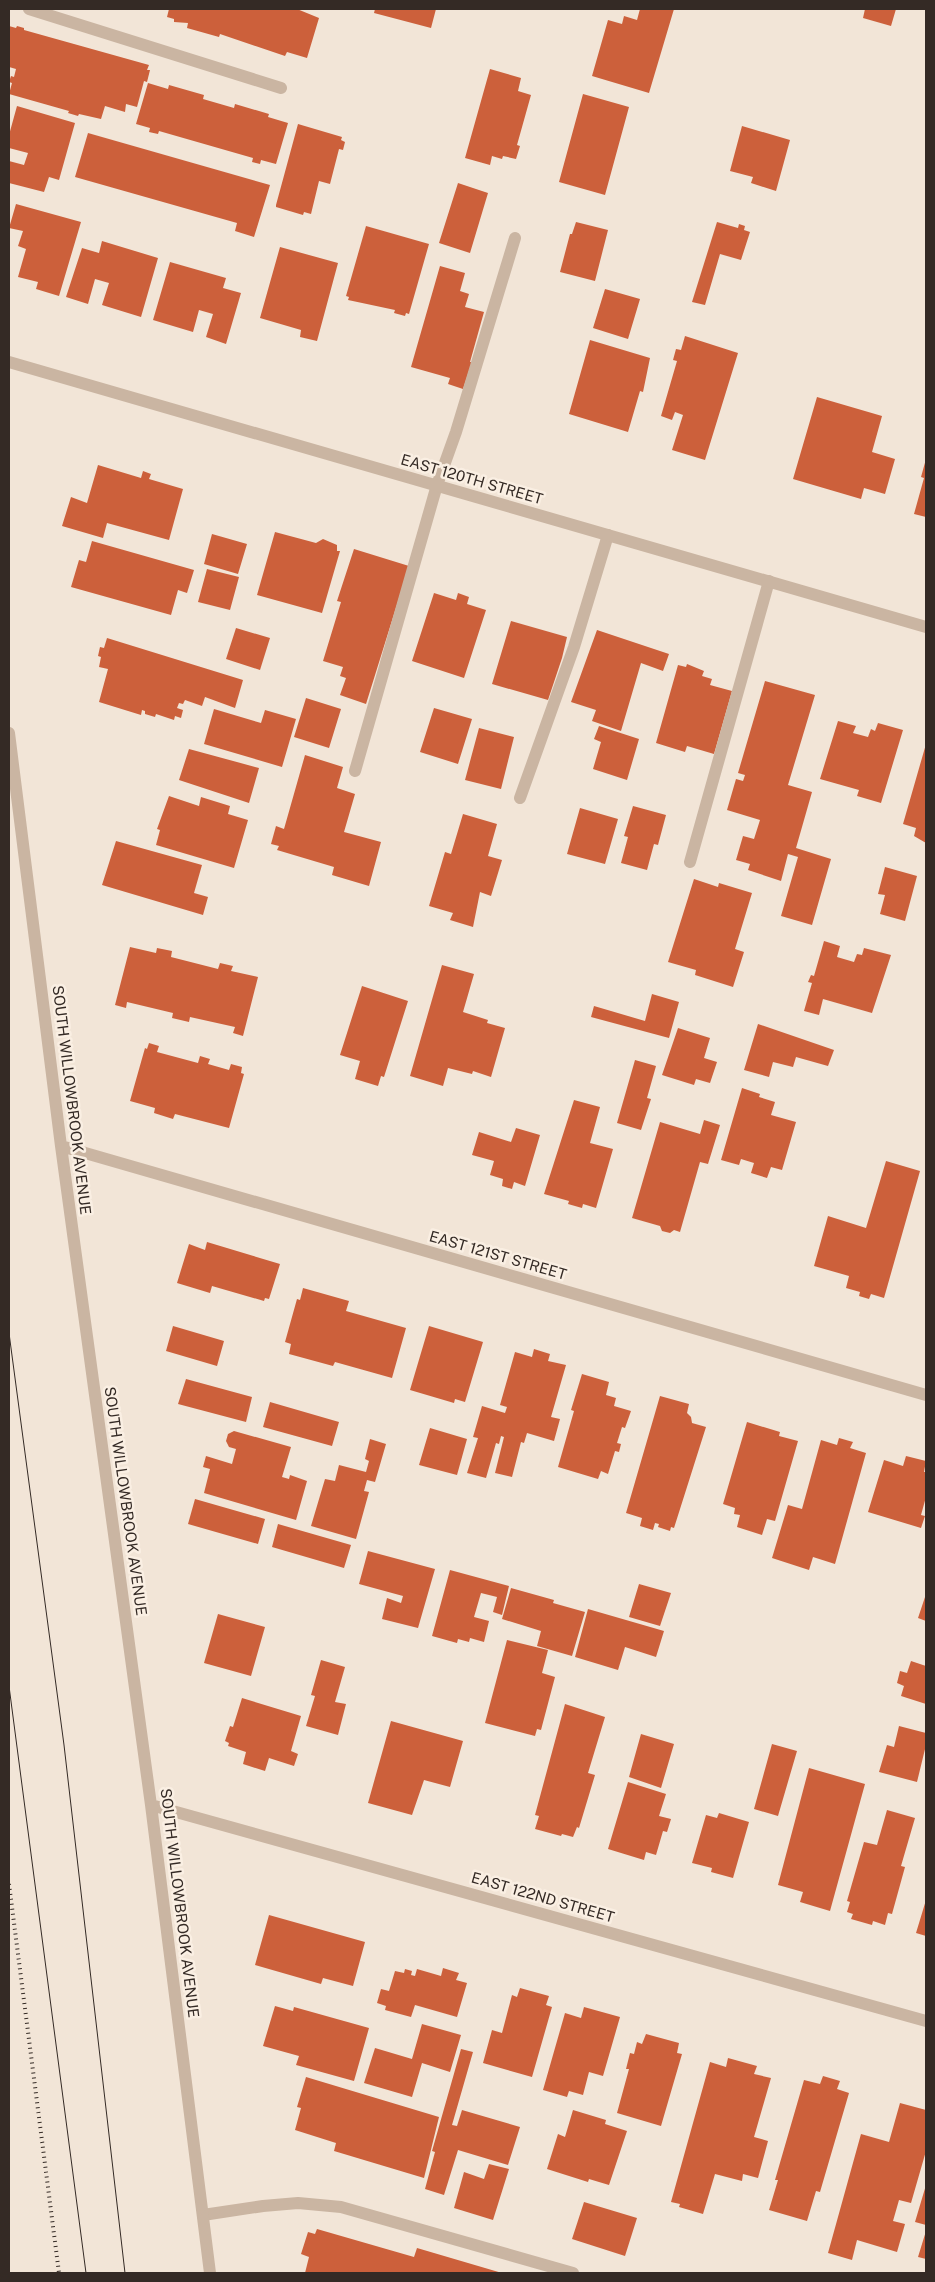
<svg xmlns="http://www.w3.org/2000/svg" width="935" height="2282" font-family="'Public Sans',sans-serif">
  <rect width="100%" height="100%" fill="#f2e5d7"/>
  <path fill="#cc603b" d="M169,9h128l22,9 -12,40 -20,-6 -2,4 -65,-22 -1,3 -32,-9 1,-5 -14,-1v-3l-7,-2z
    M375,9h61l-5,19 -57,-15z
    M640,9h34l-25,84 -57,-17 16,-56 14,4 2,-8 13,4z
    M865,9h31l-5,17 -28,-8z
    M9,26l7,2 1,-2 7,2v2l125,35 -2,5h3l-3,12 -3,-1 -7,26 -11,-3 -1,8 -20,-6 -4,13 -22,-5 -1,2 -10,-3 1,-2 -60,-17 3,-11 -3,-1 2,-6 3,1 2,-8 -7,-2z
    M490,69l31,9 -3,13 13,4 -14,50 3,1 -4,13 -13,-3 -1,3 -10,-3 -2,9 -25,-7z
    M148,83l20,6 1,-4 35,10 -1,4 31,9 1,-4 34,10 -1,3 20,6 -12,41 -15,-4 -1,4 -8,-2 1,-4 -94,-27 -1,3 -9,-2 1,-4 -14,-4z
    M583,94l46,13 -24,88 -46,-13z
    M17,106l58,17 -16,57 -10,-3 -5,15 -35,-9v-22l15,4 4,-12 -19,-5v-13z
    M298,124l44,13 -1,3 4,2 -2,8 -4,-1 -9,35 -11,-3 -8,33 -7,-2 -1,3 -27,-8v-2z
    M742,126l48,14 -14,51 -25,-8 2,-6 -23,-6z
    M88,133l182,52 -16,52 -19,-6 2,-8 -162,-46z
    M458,183l30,10 -18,60 -31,-10z
    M16,204l65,18 -22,74 -23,-7 2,-7 -20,-5 8,-28 -8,-3 5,-15 -14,-3z
    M576,222l32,8 -13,51 -35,-9 10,-38h2z
    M717,222l21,6 1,-4 6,2 -1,4 6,2 -9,28 -21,-6 -15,51 -13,-3z
    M366,226l63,18 -20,70 -3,-1 -1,3 -11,-3 1,-3 -47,-10 1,-3 -3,-1z
    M102,241l56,17 -17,59 -39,-12 7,-22 -14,-4 -7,25 -22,-7 16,-49 17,5z
    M280,247l58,16 -21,78 -17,-4 1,-7 -41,-12z
    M170,262l56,16 -3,10 18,5 -15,51 -20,-7 7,-23 -14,-4 -6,22 -40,-12z
    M440,266l25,7 -5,18 9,3 -4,13 19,5 -14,50h2l-9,27 -15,-5 2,-6 -39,-11z
    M605,289l35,10 -12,40 -35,-11z
    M685,336l53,17 -33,107 -33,-10 11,-35 -8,-3 -3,8 -11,-4 16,-55 -4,-1 3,-11 5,1z
    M590,340l60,18 -7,34 -3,-1 -12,41 -59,-18z
    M817,397l65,19 -10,36 23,7 -10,35 -21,-6 -3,11 -68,-20z
    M926,459v58l-12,-3 10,-36 -3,-1z
    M98,465l43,13 2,-7 8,3 -2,5 34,10 -14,51 -62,-17 -4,15 -41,-12 9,-29 16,6z
    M275,532l41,11 7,-4 14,6v6h3l-18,62 -65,-18z
    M212,534l35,10 -9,30 -34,-10z
    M92,541l102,29 -7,23 -9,-3 -7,25 -100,-28 8,-27 7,2z
    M354,549l55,17 -43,138 -26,-9 6,-17 -6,-2 3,-9 -20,-6 18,-59 -4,-1z
    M207,569l32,8 -9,33 -32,-8z
    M434,593l22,7 2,-7 11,4 -2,7 19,6 -22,68 -52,-17z
    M511,621l56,16 -5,21 -14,42 -56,-16z
    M236,628l34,10 -10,32 -34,-11z
    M597,630l72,24 -6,17 -22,-8 -20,68 -29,-10 4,-11 -25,-8z
    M107,638l136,42 -8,28 -30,-11 -3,9 -17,-6 -2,4 -4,-1 -2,5 6,2 -2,8 -6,-2 -1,4 -18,-6 -1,3 -10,-3v-3l-3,-1 -1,5 -42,-13 9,-33 -9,-2 2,-10 -3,-1 2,-9 4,1z
    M687,664l17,7 -2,5 10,3 -2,6 22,6 -18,63 -27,-8 -2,6 -29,-9 22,-78 8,2z
    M765,681l50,14 -27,90 24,7 -16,56 35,11 -19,66 -31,-9 17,-59 -10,-3 -7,27 -33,-11 2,-6 -14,-4 7,-24 11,3 6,-19 -33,-10 9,-31 7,2 2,-6 -7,-2z
    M306,698l35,11 -12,39 -35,-11z
    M434,708l38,11 -14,45 -38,-12z
    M214,709l47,14 4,-13 31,9 -14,48 -78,-23z
    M838,721l18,5 -3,7 15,4 3,-8 4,2 3,-8 25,7 -22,73 -24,-7 2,-6 -39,-11z
    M599,726l40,13 -12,41 -34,-11 8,-27 -7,-3z
    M479,728l35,9 -13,52 -36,-9z
    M926,744v99l-12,-7 2,-8 -13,-4z
    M189,749l70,19 -10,35 -70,-23z
    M305,755l38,12 -6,21 18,6 -11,38 37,10 -12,44 -37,-11 2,-8 -57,-17 2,-4 -8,-2 5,-18 8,3z
    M169,796l30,10 2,-9 29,9 -2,8 20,6 -14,48 -78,-23 4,-15 -3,-1z
    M633,806l33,9 -8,30 -4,-1 -7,26 -26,-7 7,-26 -4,-1z
    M580,808l38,11 -13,45 -38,-10z
    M463,814l34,10 -9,32 14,4 -11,36 -11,-4 -7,35 -23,-7 3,-7 -24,-7 16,-54 6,2z
    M116,841l86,24 -8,28 14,4 -5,18 -101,-30z
    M885,867l32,9 -12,45 -25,-7 5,-19 -7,-1z
    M694,879l24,8 1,-4 33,10 -17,56 9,3 -11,35 -38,-12 1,-5 -28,-8z
    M824,941l16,5 -3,11 17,5 3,-8 5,1 2,-7 27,7 -19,58 -49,-14 -4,16 -15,-4 8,-28 -4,-1 3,-7 3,1z
    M130,947l26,6 1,-5 15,3 -1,6 47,12 2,-6 13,3 -2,5 27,6 -15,59 -10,-3 2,-6 -45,-10 -1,5 -17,-4 1,-5 -46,-11 -1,6 -11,-3z
    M442,965l32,9 -11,38 25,8 -1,3 18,5 -14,49 -18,-6 -1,3 -24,-6 -5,18 -33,-10z
    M362,986l46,15 -24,76 -3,-1 -3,10 -23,-7 5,-18 -20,-6z
    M652,994l27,8 -10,36 -78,-21 3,-11 51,15z
    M758,1024l76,26 -6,16 -32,-9 -3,10 -20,-5 -4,15 -25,-7z
    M678,1028l32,10 -6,20 13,4 -7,21 -14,-4 -2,6 -32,-10z
    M149,1043l10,3 -2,6 41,11 2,-7 10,3 -2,5 21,6 2,-6 11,3 -1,6 3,1 -15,54 -54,-14 -2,5 -19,-6 1,-5 -25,-7 15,-53 2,1z
    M635,1060l21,6 -9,32 4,1 -10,31 -24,-7z
    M742,1088l18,6 -1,3 16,5 -4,13 25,7 -14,48 -11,-3 -4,11 -16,-5 3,-10 -13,-4 -2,6 -18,-5z
    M574,1100l26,7 -10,36 23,6 -17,59 -13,-4 -1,4 -14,-4 1,-3 -25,-7z
    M704,1120l16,5 -12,39 -8,-2 -20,70 -6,-2 -4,3 -8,-2 -2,-5 -28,-8 28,-96 40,12z
    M516,1128l24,7 -15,51 -11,-4 -2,7 -10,-3 1,-7 -13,-4 4,-14 -22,-6 7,-23 32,10z
    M886,1161l34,10 -36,127 -13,-4 -2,5 -10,-3 1,-4 -14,-4 3,-12 -35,-10 14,-50 38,12z
    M207,1242l73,22 -11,35 -4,-1 -1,3 -52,-15 -2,7 -33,-10 12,-39 16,6z
    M303,1288l46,13 -3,10 60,17 -14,50 -57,-16 -2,4 -44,-12 2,-10 -6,-2 12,-43 3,1z
    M173,1326l51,15 -7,25 -51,-15z
    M429,1326l54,16 -18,60 -10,-3 -1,4 -44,-13z
    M534,1349l16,5 -2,7 18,4 -15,52 9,2 -6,22 -27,-8 -3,10 -3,-1 -9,35 -17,-4 9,-36 -3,-1 -2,8 -3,-1 -10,35 -19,-5 11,-35 -5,-1 9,-31 23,7 2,-6 -7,-2 15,-53 17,5z
    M582,1374l27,8 -3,13 10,3 -2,8 17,5 -6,17 -3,-1 -5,16 4,1 -2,8 -4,-1 -7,23 -7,-3 -3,8 -40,-12 16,-56 -3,-1z
    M186,1379l66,18 -6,25 -68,-18z
    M660,1396l29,8 -2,9 4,4 1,6 14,4 -32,101 -3,-1 -1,4 -12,-4 1,-3 -4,-1 -2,7 -13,-4 2,-8 -16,-5z
    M270,1402l69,20 -7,24 -69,-19z
    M747,1422l33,10 -1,4 19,5 -23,80 -8,-2 -5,16 -25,-8 3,-12 -6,-1 1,-6 -12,-4z
    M430,1428l37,11 -10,36 -38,-10z
    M234,1431l57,16 -9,30 7,2 1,-4 17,6 -11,39 -92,-27 6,-24 -7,-2 3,-11 26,8 4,-15 -7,-2 -3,-6 2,-7z
    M839,1438l14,4 -3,6 16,5 -31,111 -22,-7 -4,13 -37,-12 16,-53 14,4 19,-69 16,5z
    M370,1439l16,5 -11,38 -8,-2 -3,11 5,1 -13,47 -45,-13 14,-47 10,2 4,-16 27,7 3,-11 -4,-2z
    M906,1456l20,5 -2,11h2v25l-5,18 4,1 -4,12 -53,-16 16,-52 19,6z
    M195,1499l70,20 -7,25 -70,-20z
    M278,1524l73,21 -7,23 -72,-21z
    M368,1551l67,18 -17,59 -36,-9 5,-21 14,5 2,-7 -44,-12z
    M450,1570l59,16 -7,29 -9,-3 4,-15 -16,-4 -7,24 15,4 -5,21 -14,-4 -1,4 -11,-3 -1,4 -25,-7z
    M639,1584l32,9 -11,33 -31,-9z
    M511,1588l43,12 -1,3 32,9 -13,44 -35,-10 4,-15 -39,-12z
    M926,1594v27l-8,-3z
    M588,1609l76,22 -8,26 -31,-10 -7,23 -43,-13z
    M218,1614l47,13 -14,49 -47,-13z
    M507,1640l41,10 -6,23 13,4 -14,53 -4,-1 -2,7 -50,-13z
    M321,1660l24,7 -10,35 11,2 -8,31 -32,-9 9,-30 -4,-1z
    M911,1661l15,5v38l-25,-8 3,-10 -7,-3 3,-12 7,2z
    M242,1698l59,18 -10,35 7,3 -4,12 -25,-8 -4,13 -22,-7 3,-12 -18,-6 1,-3 -4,-2 5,-15 3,1z
    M565,1704l40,13 -17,56 7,2 -16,53 -2,-1 -4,10 -11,-3 -1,2 -26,-7 4,-13 -4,-1z
    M391,1721l72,20 -13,46 -26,-7 -12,35 -44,-12z
    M899,1726l27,7v12l-9,37 -38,-10 8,-27 7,2z
    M641,1734l33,10 -13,44 -32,-11z
    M772,1744l25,7 -19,65 -24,-7z
    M809,1768l56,16 -35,127 -30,-9 3,-10 -25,-7z
    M628,1782l38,12 -7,22 12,3 -4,13 -4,-1 -7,24 -10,-3 -2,8 -36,-11z
    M887,1810l28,8 -14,48 4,1 -13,47 -4,-1 -3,12 -12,-4 -1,4 -21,-6 2,-5 -6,-2 3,-10 -3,-1 17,-59 13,3z
    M719,1813l30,9 -16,56 -22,-6 1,-4 -20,-5 14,-48 11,3z
    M926,1900v36l-10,-3z
    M269,1915l96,27 -12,44 -30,-8 -2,6 -66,-19z
    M443,1968l16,5 -3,7 11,3 -10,34 -42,-12 -4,12 -26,-7 1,-4 -9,-3 4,-14 8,2 6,-20 9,2 1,-4 7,2 -1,4 4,1 2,-7 24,7z
    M520,1988l29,8 -3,9 6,2 -20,70 -49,-14 9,-33 10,3 10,-38 5,2z
    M275,2006l18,5 1,-4 75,21 -15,53 -58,-16 3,-9 -36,-10z
    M584,2007l36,10 -17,59 -14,-4 -6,23 -14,-4 -2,6 -24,-7 22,-77 16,5z
    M422,2024l39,11 -11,37 -28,-9 -10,34 -48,-14 11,-35 37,11z
    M646,2034l33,9 -2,10 5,1 -21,72 -44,-13 12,-44h-3l4,-16 4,1 3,-12 5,2z
    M461,2049l12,3 -21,73 5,1 5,-16 58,17 -12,38 -50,-15 -14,45 -19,-6 10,-37 -3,-1z
    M728,2058l29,8 -3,8 17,4 -17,59 14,4 -10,37 -15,-4 -1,7 -27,-7 -12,40 -24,-7 1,-3 -9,-2 39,-140 16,5z
    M823,2076l17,5 -3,8 12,4 -29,99 -4,-1 -9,30 -38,-11 9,-30h-3l29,-100 16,4z
    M306,2077l133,40 -15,61 -90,-27 2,-8 -41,-13 6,-22 -4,-1z
    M900,2103l26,7v41l-15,52 -12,-3 -6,21 12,3 -8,28 -40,-12 -5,20 -24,-7 33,-119 28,8z
    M573,2110l33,10 -1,4 22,7 -18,54 -20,-6 -1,3 -41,-13 11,-35 7,3z
    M489,2164l20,5 -16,51 -39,-12 10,-36 20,7z
    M926,2185v40l-11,-3z
    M584,2202l53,16 -12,38 -53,-17z
    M317,2229l97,28 3,-9 85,25h-197l4,-16 -8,-3 7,-22 7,2z
    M926,2231v28l-8,-2z"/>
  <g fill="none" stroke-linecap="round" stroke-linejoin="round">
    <path stroke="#cab5a2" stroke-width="12" d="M29,9l252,79
      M355,771l82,-286 19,-53 59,-194
      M520,798l54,-151 34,-112
      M690,862l79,-281
      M203,2215l60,-9 35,-3 43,4 232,66"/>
    <path stroke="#cab5a2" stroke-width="12" d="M9,362l917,265
      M9,733l52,413 90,659 59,468
      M61,1146l865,249
      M151,1805l775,216"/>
    <path stroke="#342a25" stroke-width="1" d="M9,1333l55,412 61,528
      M9,1686l77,587"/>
    <path stroke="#342a25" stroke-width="4" stroke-dasharray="1 4" stroke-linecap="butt" d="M9,1884l50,389"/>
  </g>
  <g text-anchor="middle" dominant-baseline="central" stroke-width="5" stroke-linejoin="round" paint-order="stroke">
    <g font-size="15" fill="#342a25" stroke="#faefe3">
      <text transform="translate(472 479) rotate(16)">EAST 120TH STREET</text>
      <text transform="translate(72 1100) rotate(83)">SOUTH WILLOWBROOK AVENUE</text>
      <text transform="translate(498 1255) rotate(16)">EAST 121ST STREET</text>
      <text transform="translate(126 1501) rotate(82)">SOUTH WILLOWBROOK AVENUE</text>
      <text transform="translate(543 1897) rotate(16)">EAST 122ND STREET</text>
      <text transform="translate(180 1903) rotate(83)">SOUTH WILLOWBROOK AVENUE</text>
    </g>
  </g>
  <rect width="935" height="2282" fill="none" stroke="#342a25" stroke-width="20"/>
</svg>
